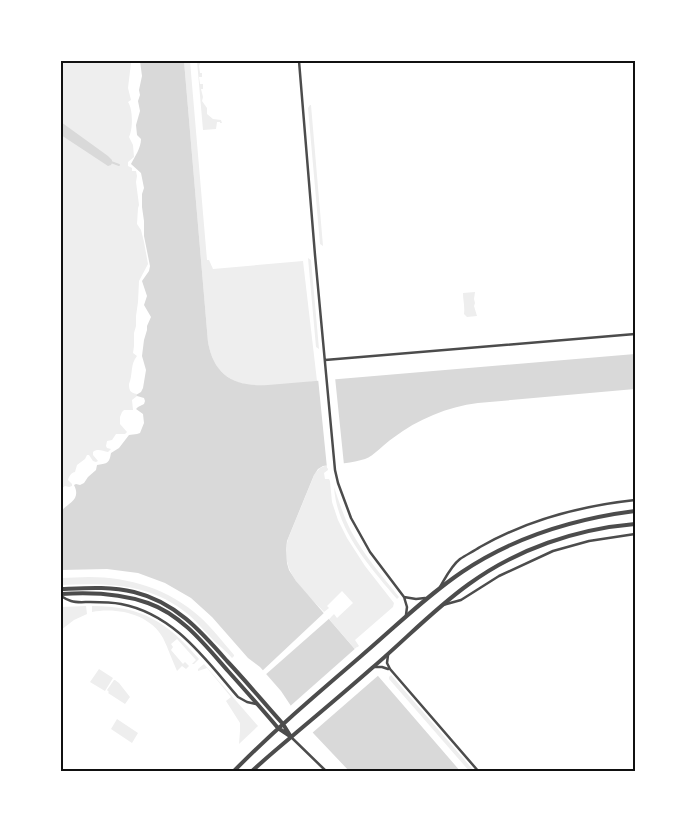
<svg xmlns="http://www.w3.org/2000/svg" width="696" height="833" font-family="'Times New Roman',serif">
  <rect width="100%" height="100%" fill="#fff"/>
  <path fill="#eee" d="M61,61h69l1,2 -3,25 3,12 -3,2c5,7 5,27 1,35l4,8 1,12 -6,5v4l4,2v3h4l1,5 -1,6 3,23 -1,3 -1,16 4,6 3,12 4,22 -9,17 -1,21 -2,14v10l-2,7v13l-1,7 4,3c-7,8 -4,19 -8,28 0,6 1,9 8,10l-1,1 1,1 -5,4 1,10h-9l-2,2 -2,5v7l7,8 -2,2h-9l-4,6 -5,1 -1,5 1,2 4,1 -3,3c-5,-1 -11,-4 -15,0v3l5,6 -2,1 -3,-1 -4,-6h-2l-2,4 -8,6 -2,7c-3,0 -6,4 -7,8l4,4v2l-3,1 -4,-1 -4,3z
    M184,61h6l17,199h2l4,9 90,-8 14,120c-42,4 -99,20 -109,-39z
    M197,61h4l-2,5 1,7h2v4h-3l1,7h3v5h-2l2,8 -1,4 5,7v6l6,5 8,1 1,3h-2v-1h-3l-1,7 -13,1z
    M310,105h1l12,141 -3,-2 -12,-136z
    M308,258l3,2 8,89 -3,-2z
    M475,292l-1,7 1,4 -1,3 3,10 -10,1 -3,-3c1,-7 -1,-14 -1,-21z
    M327,465l1,5 -4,3 1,6h4l1,2 2,21 6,18 9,18 18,28 29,37 -1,4 -38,33 4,6 -4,3 -26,-30 5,-5 3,4 16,-15 -11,-12 -15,15 2,2 -5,4c-20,-22 -45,-40 -36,-73l27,-66 5,-5z
    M334,487c5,15 10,30 17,44 13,24 31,45 48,66l-2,2c-27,-32 -60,-68 -63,-112z
    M89,577c40,0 80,12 111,40 12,11 23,25 34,38v1l-2,2c-5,-6 -11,-11 -17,-16 -9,-9 -17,-19 -26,-27 -38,-32 -81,-32 -128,-30v-7z
    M86,606l1,8 -13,6 -13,10v-23z
    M92,606c50,0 75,16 107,53l-5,5h-2l4,-4 -19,-21 -6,5 2,3 -2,3 12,14 2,-2 4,4 -3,3 -4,-3 -5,5c-5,-11 -9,-23 -14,-33 -13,-24 -46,-31 -71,-26z
    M204,664l54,62 -19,18 1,-13v-8l-14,-22 5,-4 -24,-29 -9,3v-2z
    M99,669l14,9 -8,13 -15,-9z
    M391,675l84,97h-5l-81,-93v-2z
    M114,680h1l4,3 11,14 -5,7 -17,-11 1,-1 -2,-2z
    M117,719l21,14 -6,10 -21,-14z"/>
  <path fill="#d9d9d9" d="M140,61h44l24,281c6,34 27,45 60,43l367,-31v35l-157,14c-31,4 -60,16 -85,35 -8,5 -19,18 -28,21 -12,4 -29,5 -42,7l-5,3 -4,6 -27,66 -1,9 1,13 2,7 7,11 165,191h-111l-36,-38 -23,-28 -10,-15 -21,-24 -12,-9 -36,-41 -21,-19 -26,-15 -27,-10 -31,-4 -46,1v-59c9,-9 20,-12 13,-26l2,-1 4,1 4,-2 4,-6 8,-7 1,-5c9,-2 12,0 14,-12l8,-5 10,-13 8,-1 3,-1 4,-10 -1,-9 -7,-5 2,-2 6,-3 1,-3 -1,-3 -7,-2 -1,-1 5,-3 2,-4 3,-18 -4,-14 2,-16 3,-10v-4l4,-9 -7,-12 3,-9 -5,-15 7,-10 1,-5 -6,-30v-15l-2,-14v-13l2,-6 -3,-15 -10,-9c4,-8 10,-16 10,-25l-4,-4 -1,-10 4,-14 -2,-10 2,-6 -1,-5 3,-14z
    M61,122l47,34 4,4v3l-1,2 -3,1 -47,-31z"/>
  <path fill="#fff" d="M335,377l9,88 -17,3 -9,-90z
    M326,611l5,6 -67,59 -3,-4z
    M357,647l23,27 -69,60 -23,-26z"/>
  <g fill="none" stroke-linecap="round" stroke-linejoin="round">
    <path stroke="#d9d9d9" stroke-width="2" d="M111,162l8,3"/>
    <path stroke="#4c4c4c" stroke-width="2.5" d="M299,61l16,194 20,215 3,13 13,35 19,34 34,45 3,10 -1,8
      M325,360l310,-26
      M440,587c6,-10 11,-21 20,-28 6,-4 14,-8 20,-12 49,-28 100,-41 155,-47
      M61,596c3,2 7,4 10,5 6,2 13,1 19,1 11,0 21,0 31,2 53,10 84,55 117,93l9,5 9,2
      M404,597l12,2 9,-1
      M443,605l18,-5 38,-24 54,-25 36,-10 46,-7
      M388,655l-1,8 3,6 89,103
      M374,667h8l6,2
      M291,737l36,35"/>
    <path stroke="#4c4c4c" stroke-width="4" d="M61,589c24,-1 49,-3 73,3 41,10 66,38 93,69 19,20 37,42 56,63l8,13
      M61,594c30,-2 59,-1 87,9 34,12 57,42 80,68 17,19 34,38 50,57l12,8
      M233,772c40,-41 84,-78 127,-115 33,-28 65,-60 102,-85 52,-35 111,-53 173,-61
      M251,772c15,-14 31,-27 46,-40 25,-21 50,-42 75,-64 33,-28 62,-59 97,-84 48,-35 107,-55 166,-60"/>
  </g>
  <rect width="696" height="833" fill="none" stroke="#ffffff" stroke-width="125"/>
  <rect x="62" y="62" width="572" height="708" fill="none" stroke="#111" stroke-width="2"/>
</svg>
